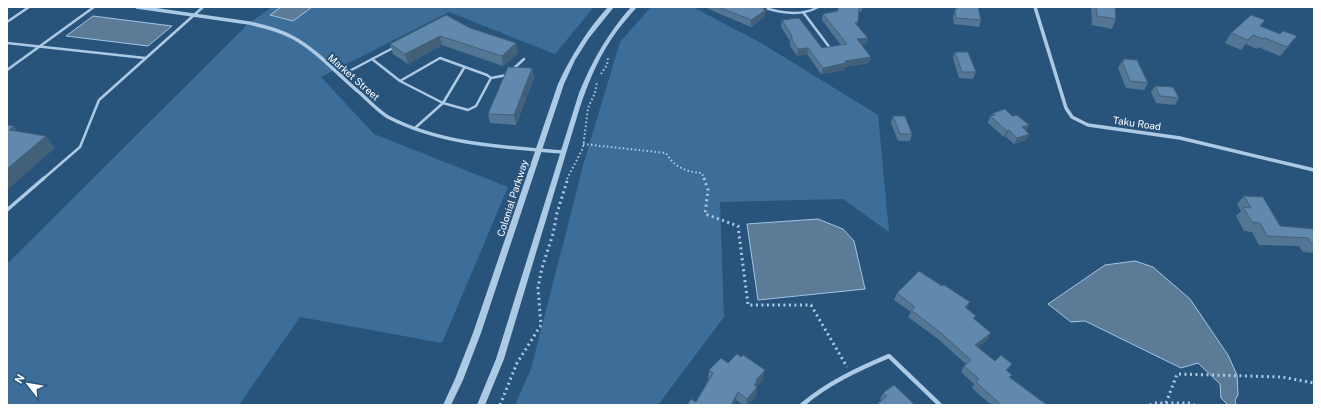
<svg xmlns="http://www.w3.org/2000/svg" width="1321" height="412" font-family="'Public Sans',sans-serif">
  <rect width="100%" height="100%" fill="#28547c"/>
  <path fill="#3c6e99" d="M272,7h322l-39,47 -106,-42 -128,65 53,57 134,53 -66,156 -142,-26 -61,88h-232v-141l242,-241z
    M651,7h42l68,36 117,72 11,117 -46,-33 -123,3 4,115 -66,88h-143l16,-36 53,-207 36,-120z"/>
  <path fill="#5c7b97" stroke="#a1c6e4" d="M281,7h31l-19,14 -23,-6z
    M93,16l79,10 -24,20 -82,-10z
    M818,219l25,10 11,12 11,48 -107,11 -11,-76z
    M1135,261l18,6 37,32 38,56 9,20 1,20 -3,5 1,5h-8l-7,-7 -1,-14 -22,-21 -17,5 -96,-47 -14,1 -23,-18 57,-39z"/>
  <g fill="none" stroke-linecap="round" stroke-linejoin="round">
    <path stroke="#adcae4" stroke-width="2" stroke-dasharray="1.5 2.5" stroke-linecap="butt" d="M601,74l6,-9 1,-7
      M583,144l83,9c8,14 20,19 36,20l2,6
      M567,179l16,-31 5,-40 7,-15 2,-11"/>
    <path stroke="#adcae4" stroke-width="3" stroke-dasharray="2 3.5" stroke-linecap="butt" d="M704,178l4,12 -3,24 33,12 10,79h63l36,62
      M1166,403l11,-29 105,3 32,6
      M500,405l17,-42 24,-38 -3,-37 4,-20 11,-34 4,-21 11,-35
      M1150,405l3,-2h39l2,2"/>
    <path stroke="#adcae4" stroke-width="2.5" d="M762,7c18,6 39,10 56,0
      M803,12l27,36
      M7,22l22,-15
      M7,43l138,15
      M440,58l47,17 4,3 -15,28 -8,4 -25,-7 -43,-22z
      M372,59l28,22
      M7,70l87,-63
      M512,70l12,-11
      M340,76l53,-28
      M491,78l16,-3
      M415,128l28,-25 21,-35
      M43,179l37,-32 19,-47 104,-93"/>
    <path stroke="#adcae4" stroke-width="3.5" d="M7,210l37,-32"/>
    <path stroke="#adcae4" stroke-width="3.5" d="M137,7l112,16c14,3 30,7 43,14 26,14 46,38 68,56 9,8 18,18 28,24 54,28 116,30 175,35
      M1035,7l31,101 6,9 16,8 92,13 134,32"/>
    <path stroke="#adcae4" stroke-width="4.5" d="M802,405c26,-22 56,-36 87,-49l51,49"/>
    <path fill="#adcae4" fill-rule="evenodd" d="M608,7h6l-25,31 -14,22 -11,24 -83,249 -18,47 -12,25h-8l12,-26 18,-46 85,-249c13,-28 29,-54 50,-77z
      M631,7h6c-7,8 -14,16 -20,24 -17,23 -28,49 -37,76l-76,252 -19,46h-8l19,-46 83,-266c13,-32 29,-60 52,-86z"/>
  </g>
  <path fill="#537695" d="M705,7h62v4l-2,1v4l-14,11 -38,-16z
    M838,7h25l-2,5 -3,-1 -1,14 11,13 -2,6 -5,1 8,18 -24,4v3l-24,4 -14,-20 -10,2 -7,-10v-5l-9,-14 1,-7 40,28 19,-3 -19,-25 1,-6 14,-3z
    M956,7h22l3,13 -2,7 -25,-3 -1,-7z
    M1091,7h24l1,12 -4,10 -20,-4z
    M1261,26l29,19 -10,11 -22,-9 -1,2 -11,-5 -5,6 -16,-7 6,-10z
    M470,28l46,15 2,10 -15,13 -61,-21 -34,19 -15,-10 -3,-10z
    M955,52l21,20 -3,7 -14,-1 -6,-20z
    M1123,59l25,24 -4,7 -18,-2 -8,-20z
    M532,68l2,10 -18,47 -26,-2 -2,-9z
    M1155,86l24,12 -4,7 -19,-2 -5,-11z
    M993,113l19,3 17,9 -3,6 3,3 -3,6 -12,4 -8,-7h-2l-16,-14 2,-7 2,-1z
    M893,116l19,18 -2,7h-12l-7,-18z
    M1244,196l36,30 34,3v24l-11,-1 -4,-6 -40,-1 -7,-13 -8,-1 -8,-15 5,-5 -4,-7z
    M942,286l28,16 -4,6 10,8 -2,3 14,20 -11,8 18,14 13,9 -1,1 3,6 37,28h-56l-19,-17 2,-4 -13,-12 3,-6 2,-2 -28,-25 -30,-22 3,-5 -17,-12 3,-7z
    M728,363l35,16 -6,7 -1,10 -9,9h-4l-7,-5 -40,2 13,-22 -1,-1 1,-9z
    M883,393l32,12 -33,-5 -2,-1z"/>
  <path fill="#436079" d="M765,7h2v4l-2,1v4l-14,11v-7z
    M1253,35l-7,9 -5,6 7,-10z
    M440,36l2,9 -34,19 -3,-10z
    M1297,36l-7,9 -10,11 7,-9z
    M868,38l-2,6 -11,2 2,-7z
    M516,43l2,10 -15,13 -1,-10z
    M808,48l-1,6 -10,2 1,-7z
    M871,57l-2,6 -24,4v3l-24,4 2,-6 22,-7z
    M532,68l2,10 -18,47 -2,-10z
    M1029,125l-4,7 -3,-5z
    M14,126l10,12 -15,-8z
    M1009,130l-3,7h-2l3,-6z
    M1029,134l-3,6 -12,4 3,-6z
    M46,136l9,12 -48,42v-21z
    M970,302l-4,6 -1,-1z
    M991,333l-3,6 -16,12 3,-6z
    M1012,364l-4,6 -6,6 4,-6z
    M765,370l-2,9 -6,7 -1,2 1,-1 -1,9 -9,9h-1l1,-6 9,-19z
    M738,392l-2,8 -2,5h-3z"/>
  <path fill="#6089ad" stroke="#436079" d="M719,7h46l-2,2 3,1 -15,10z
    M838,7h21l-1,15 -3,1 13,15 -11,1 14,18 -26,4 1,2 -23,5 -15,-20 -10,1 -7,-10h2l-2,-3h1l-10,-16 17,-2 23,30 25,-4 -24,-30 15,-3z
    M957,7h21l3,13 -25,-2 -1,-8 2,-1z
    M1096,7h19l1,12 -19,-3z
    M446,15l24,13 46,15 -14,13 -62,-20 -35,18 -15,-10z
    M1251,15l14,5 -5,6 20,8 3,-3 14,5 -10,11 -22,-9 -2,1 -10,-4 -5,5 -17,-7z
    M955,52h13l8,20h-14z
    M1123,59l14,1 11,23 -18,-2 -8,-20 2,1z
    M508,67l24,1 -18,47 -26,-1z
    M1155,86l18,1 6,11 -19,-2z
    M1005,109l7,7 5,-1 12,10 -7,2 7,7 -12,4 -8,-8 -2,1 -17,-15 5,-1 -2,-2z
    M893,116h12l7,18h-12z
    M7,125l7,1 -5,4 37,6 -39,33z
    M1244,196l19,1 17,29 34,3v14h-3l-3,-5 -41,-2 -7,-13 -8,-1 -9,-15 8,1z
    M919,271l23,15 2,-1 26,17 -5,5 11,9 -3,2 18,15 -16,12 20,16 6,-6 11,9 -6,6 6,5 -3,2 38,28h-48l-1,-1 1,-1 -23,-21 3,-3 -15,-13 7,-6 -30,-27 -30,-23 4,-3 -18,-14z
    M737,354l4,3 2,-2 22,15 -9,10 1,1 -3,4 3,2 -10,12 -9,-7 -7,13h-44l4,-6 5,3 17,-29 -4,-3 12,-12 7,5z
    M894,385l21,20h-39l11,-9 -4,-3z"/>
  <g text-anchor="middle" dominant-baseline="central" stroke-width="4" stroke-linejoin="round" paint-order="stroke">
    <g font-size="10" fill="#fff" stroke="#28547c">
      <text transform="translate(354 77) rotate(41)">Market Street</text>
      <text transform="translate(1137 123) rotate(8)">Taku Road</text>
      <text transform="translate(512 198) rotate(-72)">Colonial Parkway</text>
    </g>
  </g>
  <rect width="1321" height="412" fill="none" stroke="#ffffff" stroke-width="16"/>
  <g transform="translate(28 384) rotate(301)" stroke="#28547c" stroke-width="3" paint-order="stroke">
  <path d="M0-3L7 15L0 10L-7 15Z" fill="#ffffff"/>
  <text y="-6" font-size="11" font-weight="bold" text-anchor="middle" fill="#ffffff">N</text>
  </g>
</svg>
